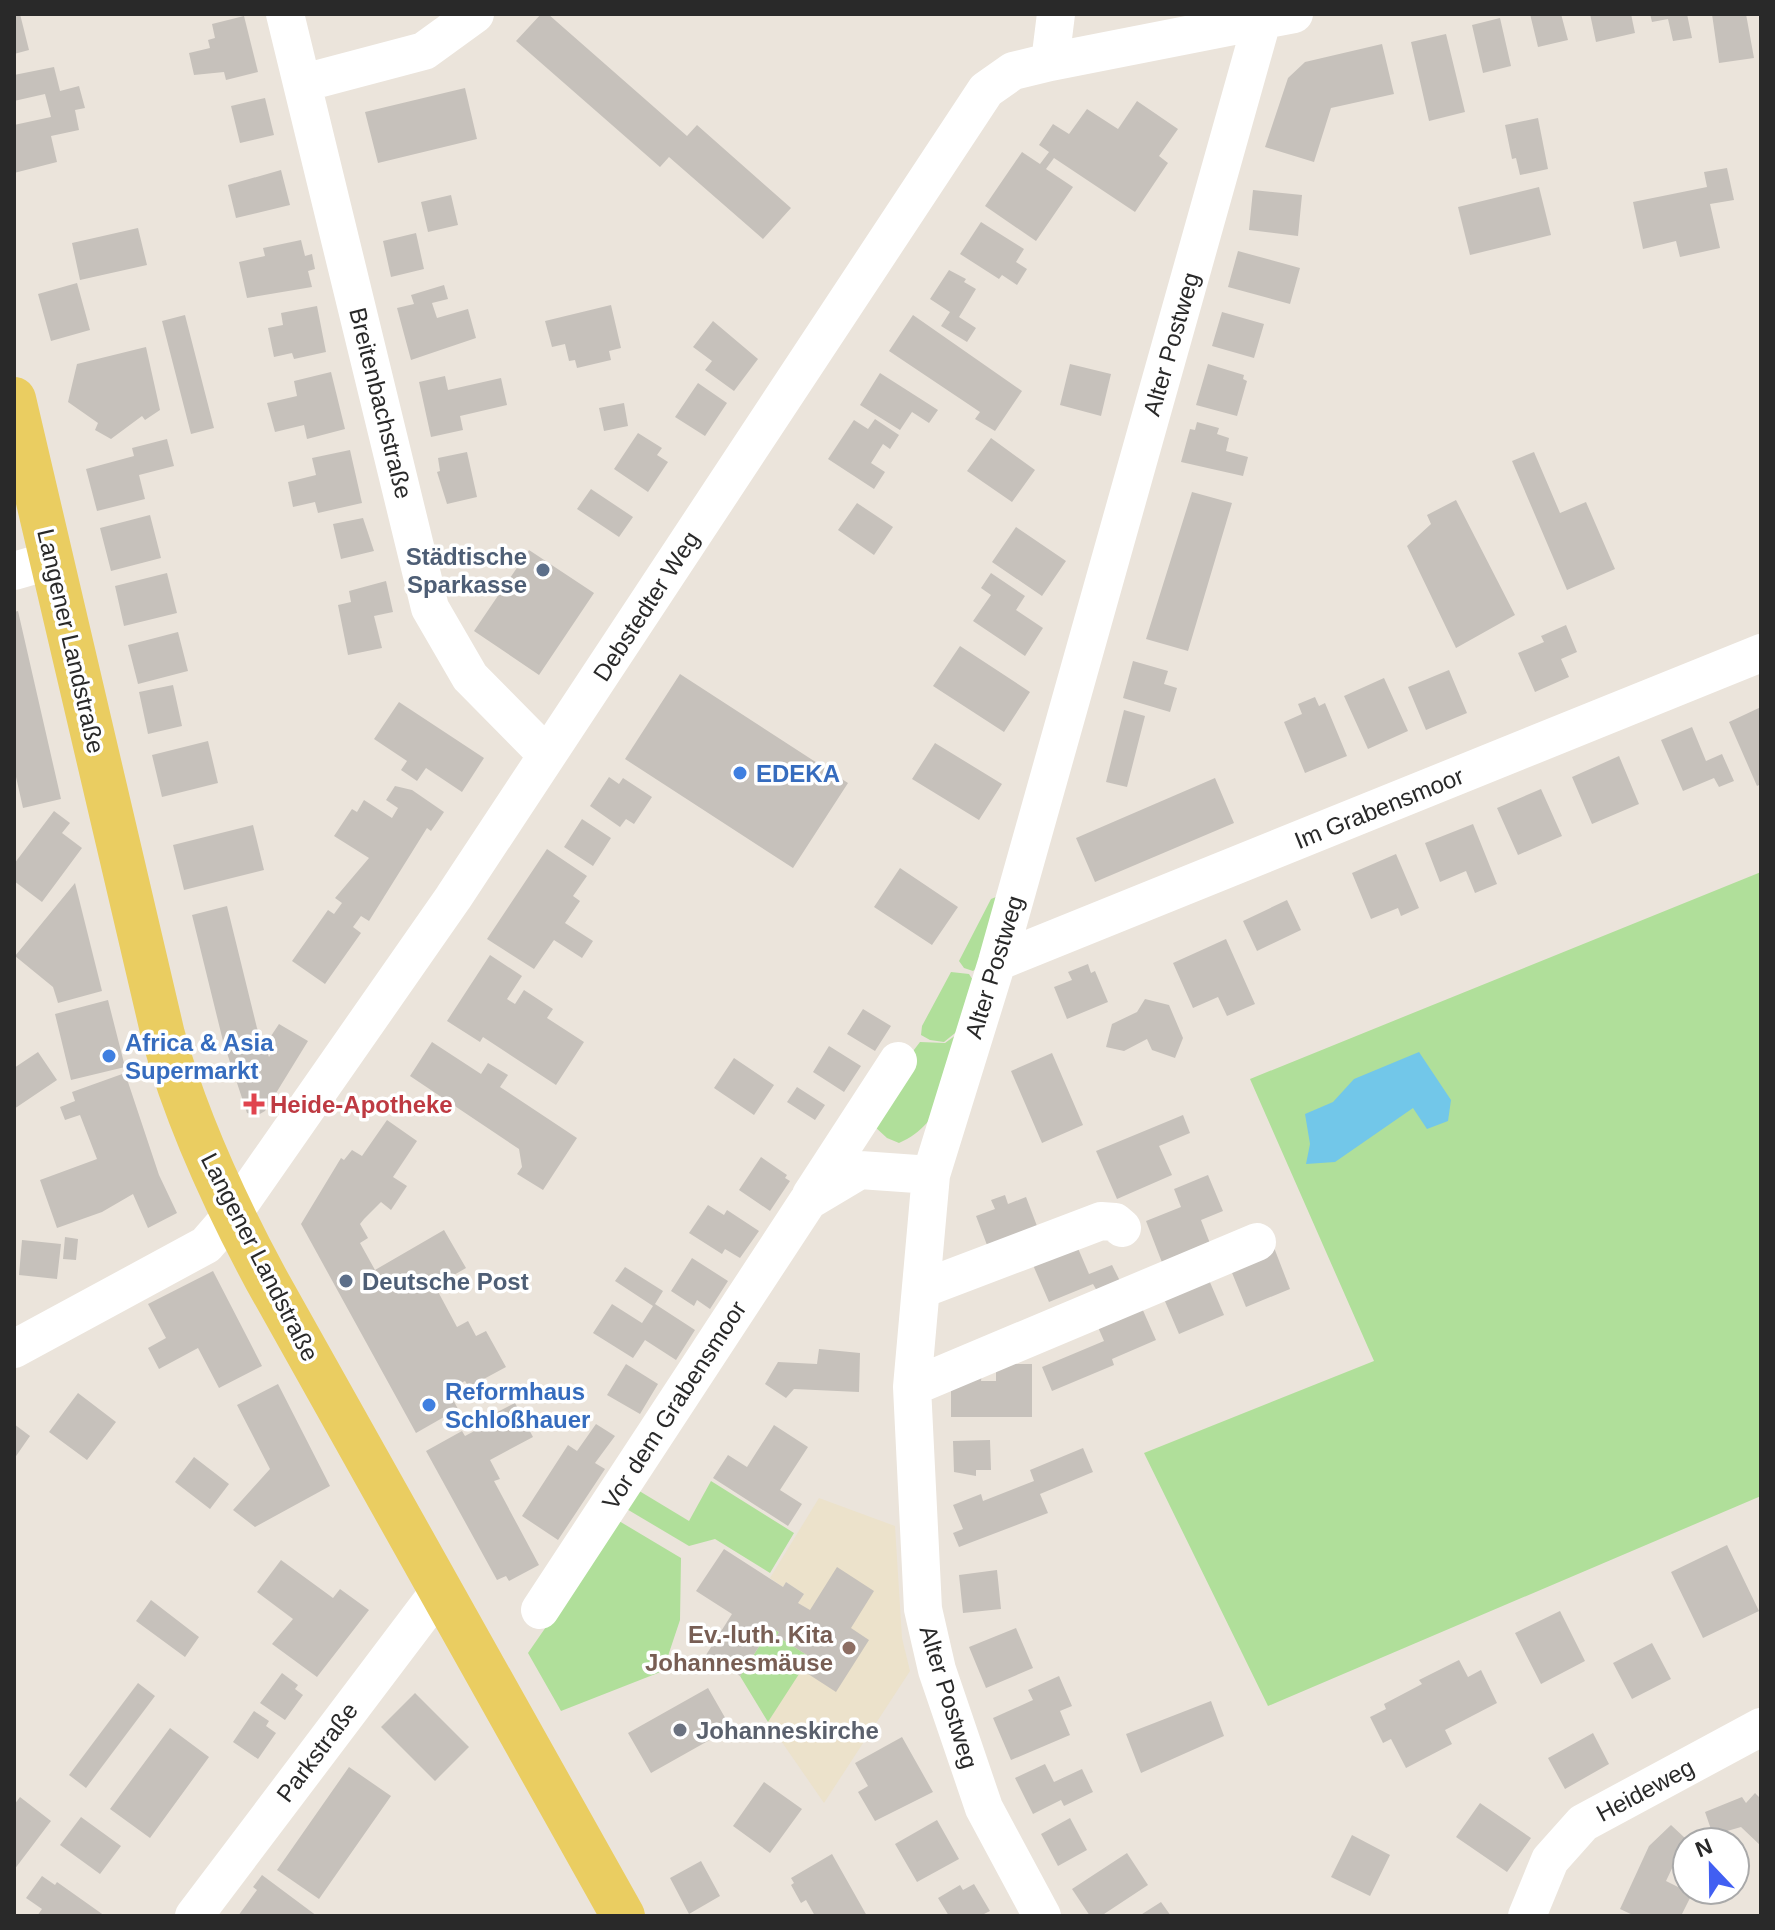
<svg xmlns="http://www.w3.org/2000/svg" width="1775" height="1930" font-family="Helvetica,sans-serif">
  <rect width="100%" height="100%" fill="#ebe4db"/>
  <path fill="#ece2cb" d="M819,1498l76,28 7,112 8,33 -86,132 -56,-81 41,-65 -32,-21 27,-42 -18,-12 -3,5 -13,-9z"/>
  <path fill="#b0df9a" d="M1761,872v624l-493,210 -124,-253 230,-92 -124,-282z
    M996,897l-17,69 -6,5 -9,-3 -5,-7 32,-62z
    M951,972l18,2 9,14 -18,41 -16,13 -14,-2 -9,-5 1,-9z
    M960,1032c-13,44 -14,91 -61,111l-12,-5 -13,-12 30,-63 16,-21 25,1z
    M711,1481l83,52 -24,40 -55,-34 -26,7 -64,-38 11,-19 53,32z
    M619,1521l62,37 -1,62 -17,51 -102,40 -33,-58z
    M771,1628l8,4 -2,4 33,21 -42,65 -28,-46z"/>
  <path fill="#72c7e9" d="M1419,1052l32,48 -3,21 -21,8 -14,-21 -78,54 -29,2 4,-20 -5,-30 28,-12 21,-23z"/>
  <path fill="#c6c1bb" d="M14,14h6l9,36 -15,4z
    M541,14h7l139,122 10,-11 94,83 -28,31 -94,-82 -9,10 -144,-126z
    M1530,14h31l7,26 -30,7z
    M1590,14h41l4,19 -39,9z
    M1650,14h37l5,24 -19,3 -5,-22 -16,3z
    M1712,14h34l8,44 -35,5z
    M244,16l14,56 -32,8 -2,-8 -30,3 -5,-22 21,-5 -2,-8 7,-2 -3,-14z
    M1500,18l11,48 -28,7 -11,-48z
    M1446,34l19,78 -36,9 -18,-79z
    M1382,44l12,50 -63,14 -17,54 -49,-15 23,-69 17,-16z
    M54,67l6,24 19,-5 6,22 -10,2 4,20 -28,6 6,26 -43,11v-48l37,-8 -6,-23 -31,7v-26z
    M465,88l12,51 -99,24 -13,-51z
    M265,98l9,37 -34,8 -9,-37z
    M1137,101l41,28 -19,27 9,7 -33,49 -81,-54 -8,11 27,18 -37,54 -51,-35 37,-54 18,12 9,-12 -10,-7 14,-21 16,10 18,-25 31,20z
    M1538,118l10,51 -28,6 -4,-17 -4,1 -7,-34z
    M1727,168l7,32 -24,4 10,44 -40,9 -4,-16 -33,8 -10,-47 74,-15 -3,-15z
    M281,170l9,35 -54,13 -8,-33z
    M1539,187l12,48 -81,20 -12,-48z
    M1253,190l49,5 -4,41 -49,-6z
    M451,195l7,30 -30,7 -7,-30z
    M981,222l43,27 -8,13 11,7 -10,16 -15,-10 -3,4 -39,-25z
    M138,228l9,37 -67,15 -8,-37z
    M416,233l8,36 -33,8 -8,-36z
    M301,240l4,16 7,-2 3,15 -7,2 4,16 -65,11 -8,-36 26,-6 -2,-8z
    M1238,251l62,17 -10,36 -62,-17z
    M949,270l17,9 -2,3 12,7 -17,28 17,11 -9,14 -26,-16 9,-14 -20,-13z
    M77,283l13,47 -39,11 -13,-47z
    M444,285l4,14 -16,4 5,15 31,-9 8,29 -65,22 -14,-52 17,-4 -3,-9z
    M611,305l10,43 -12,3 2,9 -34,8 -2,-8 -6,1 -4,-17 -13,3 -7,-26z
    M317,306l9,46 -32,7 -2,-6 -18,4 -6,-29 15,-3 -2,-12z
    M1222,312l42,12 -10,34 -42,-12z
    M185,315l29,113 -23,6 -29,-113z
    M913,315l109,76 -27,40 -20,-12 5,-7 -91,-61z
    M713,321l45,38 -24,32 -29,-21 7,-9 -19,-14z
    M146,347l14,63 -15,10 -3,-4 -31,23 -16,-9 3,-7 -30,-21 9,-38z
    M1070,364l41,10 -10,42 -41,-11z
    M1208,364l36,11 -1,4 4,2 -10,35 -41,-11z
    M331,372l14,57 -38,10 -3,-14 -29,7 -8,-29 30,-7 -3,-15z
    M880,373l58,37 -9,13 -17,-11 -12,18 -40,-25z
    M445,376l3,14 53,-12 6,27 -47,11 3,14 -32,7 -12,-55z
    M698,383l29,20 -22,33 -30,-19z
    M624,403l4,23 -24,5 -5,-23z
    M875,419l24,16 -9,14 -7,-5 -12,19 14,9 -11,17 -46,-30 26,-39 14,9z
    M1197,422l22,6 -2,6 12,4 -3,13 22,6 -5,19 -62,-14 9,-33 5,1z
    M638,433l24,15 -5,7 11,7 -20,30 -34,-23z
    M991,438l44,32 -23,32 -45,-31z
    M167,439l7,27 -35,9 6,24 -48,12 -11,-42 48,-13 -2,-8z
    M350,450l12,53 -44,10 -3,-11 -22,5 -5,-25 28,-7 -4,-17z
    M467,452l10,45 -30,7 -10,-32 3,-1 -2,-13z
    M1534,452l26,61 26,-11 29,67 -48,21 -55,-129z
    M591,489l42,28 -14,20 -42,-28z
    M1192,492l40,11 -44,148 -42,-12z
    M1456,500l59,115 -59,33 -49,-102 24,-22 -4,-9z
    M857,503l36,24 -19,28 -36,-25z
    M150,515l11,43 -50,13 -11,-43z
    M363,518l11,33 -33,8 -8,-35z
    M1016,527l50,34 -24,35 -50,-34z
    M529,550l65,43 -55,82 -65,-44z
    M167,573l10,40 -53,13 -9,-40z
    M991,573l34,23 -9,14 27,18 -18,28 -52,-35 18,-26 -10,-7z
    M386,581l7,31 -19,4 8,32 -34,7 -10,-50 13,-3 -2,-11z
    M18,611l43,188 -38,9 -9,-40v-156z
    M1566,625l11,27 -16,7 8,18 -34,15 -17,-39 26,-11 -3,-6z
    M178,632l10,39 -50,13 -10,-39z
    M960,646l70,46 -26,40 -71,-46z
    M1133,661l35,10 -4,13 13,4 -7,24 -47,-14z
    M1449,670l18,43 -41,17 -18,-43z
    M680,674l168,109 -55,85 -168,-109z
    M1384,678l24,53 -40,18 -24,-53z
    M173,685l9,41 -34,8 -9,-42z
    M1315,697l4,9 6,-3 22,53 -42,17 -21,-51 18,-8 -4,-10z
    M399,702l85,56 -22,34 -36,-24 -9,13 -16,-11 6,-9 -33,-22z
    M1761,707v77l-4,2 -28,-64z
    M1124,710l21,6 -18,71 -21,-5z
    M1692,727l14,34 16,-7 12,27 -15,6 -5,-9 -31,13 -22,-51z
    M208,741l10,42 -56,14 -10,-42z
    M935,743l67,41 -23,36 -67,-41z
    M1619,756l20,48 -47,20 -20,-47z
    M609,777l10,7 4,-6 29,19 -18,27 -8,-5 -6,8 -30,-21z
    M1215,778l19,45 -139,59 -19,-44z
    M395,786l17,4 32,22 -13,19 -4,-3 -58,93 -8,-5 -8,11 8,6 -36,51 -33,-23 36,-51 6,4 8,-11 -7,-5 34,-40 -35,-22 18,-27 5,3 7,-12 28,18 6,-10 -12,-8z
    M1541,789l21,47 -44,19 -21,-47z
    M54,811l16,12 -8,10 20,15 -40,54 -28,-21v-17z
    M582,819l29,19 -18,28 -29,-19z
    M1473,824l24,60 -22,9 -9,-22 -26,11 -15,-39z
    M253,825l11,45 -80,20 -11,-45z
    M547,849l40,27 -14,20 7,5 -15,22 28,18 -11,17 -28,-18 -20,29 -47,-30z
    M1396,854l23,54 -18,8 -3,-8 -27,11 -19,-46z
    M900,868l58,39 -26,38 -58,-38z
    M75,883l27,108 -44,12 -5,-16 -38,-31z
    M1287,900l14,30 -44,21 -14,-30z
    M227,906l30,122 12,29 6,-9 -8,-6 12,-18 29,17 -43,70 -7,4 -11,-2 -24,-72 -31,-126z
    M1226,939l29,65 -28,12 -9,-19 -25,11 -20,-45z
    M490,955l32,21 -15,23 8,5 9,-14 29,19 -6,9 37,24 -28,43 -73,-48 -3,5 -33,-21z
    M1088,964l3,9 4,-2 13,31 -41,17 -13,-32 18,-7 -4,-8z
    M1145,999l24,6 14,33 -8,20 -23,-8 -5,-11 -23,12 -18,-4 6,-23 25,-12z
    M108,1000l17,67 -54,13 -16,-66z
    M863,1009l28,17 -16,25 -28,-17z
    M432,1042l49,32 7,-11 20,12 -8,12 77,51 -34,52 -26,-16 5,-7 -3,-18 -109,-73z
    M829,1046l32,20 -17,26 -31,-20z
    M38,1052l19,28 -43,29v-41z
    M1052,1053l31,72 -41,18 -31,-72z
    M734,1058l40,27 -20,30 -40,-27z
    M125,1073l34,102 18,38 -29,15 -15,-34 -31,18 -45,16 -17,-48 57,-21 -17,-44 -15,5 -5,-13 15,-6 -3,-9z
    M797,1087l28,18 -10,15 -28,-18z
    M1183,1115l7,18 -31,13 13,29 -55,24 -21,-48z
    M387,1120l30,21 -24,36 14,9 -16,24 -10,-8 -17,17 -4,5 8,14 -8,5 15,27 69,-40 22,38 -31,18 22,41 11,-6 8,15 10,-5 20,36 -37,20 -4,-6 -17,9 10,19 -42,24 -115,-209 40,-66 3,2 8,-10 10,6z
    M761,1157l26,18 -2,3 5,3 -20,30 -31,-21z
    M1208,1175l15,36 -22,9 10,26 -48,19 -17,-44 35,-14 -7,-18z
    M1005,1195l3,9 18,-7 11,29 -50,19 -11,-29 19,-7 -4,-9z
    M708,1205l16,10 3,-5 32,21 -19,27 -15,-9 -3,5 -33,-21z
    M65,1237l13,2 -2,21 -13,-1z
    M22,1240l39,4 -4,35 -38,-4z
    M1273,1245l17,44 -44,18 -18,-44z
    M1077,1246l12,28 23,-9 12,24 -23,9 -8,-14 -44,18 -16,-37z
    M692,1258l36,23 -18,28 -13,-9 -3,6 -23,-15z
    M625,1267l38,24 -8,13 40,26 -19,30 -31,-20 -12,18 -40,-25 19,-29 30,19 11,-17 -38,-25z
    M213,1271l49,95 -43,22 -21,-40 -39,21 -11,-21 18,-10 -18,-34z
    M1206,1273l18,42 -45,19 -18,-42z
    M1138,1299l18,41 -44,19 2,6 -62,26 -10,-24 62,-26 -10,-23z
    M819,1349l41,4 -1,39 -65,-3 -8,9 -21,-14 13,-22 39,2z
    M626,1364l32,20 -18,30 -33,-19z
    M996,1364h36v53h-81v-35l31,-8 -1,7h15z
    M278,1384l52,102 -75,41 -22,-17 37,-41 -33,-64z
    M78,1393l38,29 -29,38 -38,-28z
    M515,1403l18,34 -43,23 10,19 -6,2 45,84 -30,16 -3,-5 -9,4 -71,-129 36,-20 3,5 15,-8 -2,-6z
    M14,1424l16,12 -16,23z
    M596,1424l19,12 -20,27 10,6 -47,71 -36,-24 46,-71 9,6z
    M774,1425l34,22 -28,43 22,14 -14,22 -75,-48 15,-23 19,12z
    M990,1440l1,30h-15v6l-22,-4 -1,-31z
    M1083,1448l10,24 -53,22 8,19 -89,34 -6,-14 10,-4 -10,-24 28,-11 2,7 51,-20 -4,-11z
    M194,1457l35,27 -19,25 -35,-27z
    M1727,1545l32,66 -56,27 -32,-66z
    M724,1549l59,38 3,-5 18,12 -6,9 12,7 27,-43 37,24 -23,37 18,12 -33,52 -34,-22 8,-13 -33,-21 2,-4 -8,-4 -31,48 -34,-21 26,-41 -36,-23z
    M281,1560l52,38 7,-9 29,21 -52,67 -45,-33 21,-25 -36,-27z
    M997,1570l4,39 -38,4 -4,-38z
    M151,1600l48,37 -14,20 -49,-36z
    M1560,1611l25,50 -44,23 -26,-51z
    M1016,1628l17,40 -47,20 -17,-41z
    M1652,1643l19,36 -39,20 -19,-36z
    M1459,1660l9,17 13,-7 16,33 -52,27 7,14 -46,24 -15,-29 -8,4 -13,-26 16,-8 -2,-5 38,-20 -3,-4z
    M282,1673l16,12 -3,4 8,6 -18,25 -25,-17z
    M1059,1676l13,30 -12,5 10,24 -59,25 -18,-42 40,-18 -5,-10z
    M138,1683l17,13 -69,92 -17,-13z
    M708,1688l23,40 -80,45 -23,-40z
    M415,1693l54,54 -34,34 -54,-54z
    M1211,1701l13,35 -83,37 -15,-39z
    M254,1711l15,10 -3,5 10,7 -18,26 -25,-17z
    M170,1728l39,29 -59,81 -40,-29z
    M1593,1733l16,31 -44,25 -17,-31z
    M902,1737l31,55 -58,29 -17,-29 10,-6 -13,-23z
    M1045,1764l9,18 28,-13 11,23 -29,14 -3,-6 -28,14 -18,-36z
    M349,1767l42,29 -72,103 -42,-29z
    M764,1782l38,27 -32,44 -37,-27z
    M1755,1793l6,6v47l-20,-19 -28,8 -8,-23 37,-15 4,6z
    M20,1797l31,24 -37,49v-65z
    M1480,1803l51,35 -24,34 -51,-35z
    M81,1817l40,29 -21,28 -40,-29z
    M1070,1818l17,32 -29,16 -17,-32z
    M937,1820l22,39 -42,23 -22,-38z
    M1671,1825l15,14 -20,42 26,13 -11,22h-46l-15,-7 29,-63z
    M1352,1835l38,20 -20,41 -39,-19z
    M1127,1853l21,32 -47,31h-11l-18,-27z
    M832,1854l35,62h-52l-9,-16 -5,3 -10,-18 3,-2 -3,-5z
    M701,1861l19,35 -31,18 -19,-36z
    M262,1875l55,41h-79l19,-26 -4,-3z
    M42,1876l13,9 2,-3 48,34h-68l5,-7 -16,-11z
    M974,1884l16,27 -10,5h-31l-11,-18 22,-13 3,5z
    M1161,1902l10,14h-32z"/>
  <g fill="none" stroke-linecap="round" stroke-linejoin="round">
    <path stroke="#fff" stroke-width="38" d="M285,14l145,594 40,69 77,78
      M1050,62l6,-48
      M303,83l121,-32 51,-37
      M14,571l38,-11
      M997,962l764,-309
      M811,1195l87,-134
      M922,1289l179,-68 14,1 7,6
      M14,1349l192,-104 26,-30 221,-317 533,-808 27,-19 37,-9 244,-48
      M912,1387l345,-145
      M540,1610l268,-409 52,-31 71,5
      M194,1916l247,-327
      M1042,1916l-58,-108 -47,-138 -14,-61 -11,-222 19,-212 66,-213 265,-941
      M1527,1916l23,-56 33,-37 178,-96"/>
    <path stroke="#eacd61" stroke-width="44" d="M14,399l149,636c24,86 61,166 103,244l357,637"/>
  </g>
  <g fill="#5c6f8a" stroke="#fff" stroke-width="3">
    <circle cx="543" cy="570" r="8"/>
    <circle cx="346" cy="1281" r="8"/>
  </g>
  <g fill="#3f7fe0" stroke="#fff" stroke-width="3">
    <circle cx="740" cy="773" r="8"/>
    <circle cx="109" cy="1056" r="8"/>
    <circle cx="429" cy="1405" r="8"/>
  </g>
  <path fill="#e0444e" stroke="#fff" stroke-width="3" d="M250 1092h8v8h8v8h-8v8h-8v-8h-8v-8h8z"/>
  <circle fill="#8d6e63" stroke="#fff" stroke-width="3" cx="849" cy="1648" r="8"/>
  <circle fill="#6b7280" stroke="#fff" stroke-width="3" cx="680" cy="1730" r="8"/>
  <g text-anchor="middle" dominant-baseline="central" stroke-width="7" stroke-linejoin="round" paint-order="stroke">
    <g font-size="24" fill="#292929" stroke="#fff">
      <text transform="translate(1171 344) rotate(-74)">Alter Postweg</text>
      <text transform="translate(381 403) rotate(76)">Breitenbachstraße</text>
      <text transform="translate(646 606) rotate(-57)">Debstedter Weg</text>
      <text transform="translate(71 641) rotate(77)">Langener Landstraße</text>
      <text transform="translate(1379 808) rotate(-22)">Im Grabensmoor</text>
      <text transform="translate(994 967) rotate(-73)">Alter Postweg</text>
      <text transform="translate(260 1257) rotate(63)">Langener Landstraße</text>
      <text transform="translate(674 1405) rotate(-57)">Vor dem Grabensmoor</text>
      <text transform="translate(949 1697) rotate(73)">Alter Postweg</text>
      <text transform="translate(317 1752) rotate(-53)">Parkstraße</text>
      <text transform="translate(1645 1790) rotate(-28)">Heideweg</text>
    </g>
    <g font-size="24" font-weight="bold" fill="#4e5e75" stroke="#fff" text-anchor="end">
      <text x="527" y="556">Städtische<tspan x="527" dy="28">Sparkasse</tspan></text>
      <text x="362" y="1281" text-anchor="start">Deutsche Post</text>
    </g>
    <g font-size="24" font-weight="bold" fill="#366cbe" stroke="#fff" text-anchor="start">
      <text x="756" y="773">EDEKA</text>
      <text x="125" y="1042">Africa &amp; Asia<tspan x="125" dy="28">Supermarkt</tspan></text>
      <text x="445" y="1391">Reformhaus<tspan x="445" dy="28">Schloßhauer</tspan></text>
    </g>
    <g font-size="24" font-weight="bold" fill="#be3a42" stroke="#fff" text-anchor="start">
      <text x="270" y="1104">Heide-Apotheke</text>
    </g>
    <g font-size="24" font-weight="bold" fill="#785e54" stroke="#fff" text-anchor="end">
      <text x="833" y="1634">Ev.-luth. Kita<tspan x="833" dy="28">Johannesmäuse</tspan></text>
    </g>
    <g font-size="24" font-weight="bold" fill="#5b616d" stroke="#fff" text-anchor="start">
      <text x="696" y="1730">Johanneskirche</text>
    </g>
  </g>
  <rect width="1775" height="1930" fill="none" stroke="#292929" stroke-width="32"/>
  <g transform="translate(1711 1866) rotate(338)"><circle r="38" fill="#ffffff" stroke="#a9a9a9" stroke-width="2"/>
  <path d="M0-6L14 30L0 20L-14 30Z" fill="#415ff2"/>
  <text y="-12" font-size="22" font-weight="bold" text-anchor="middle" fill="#292929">N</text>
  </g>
</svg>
